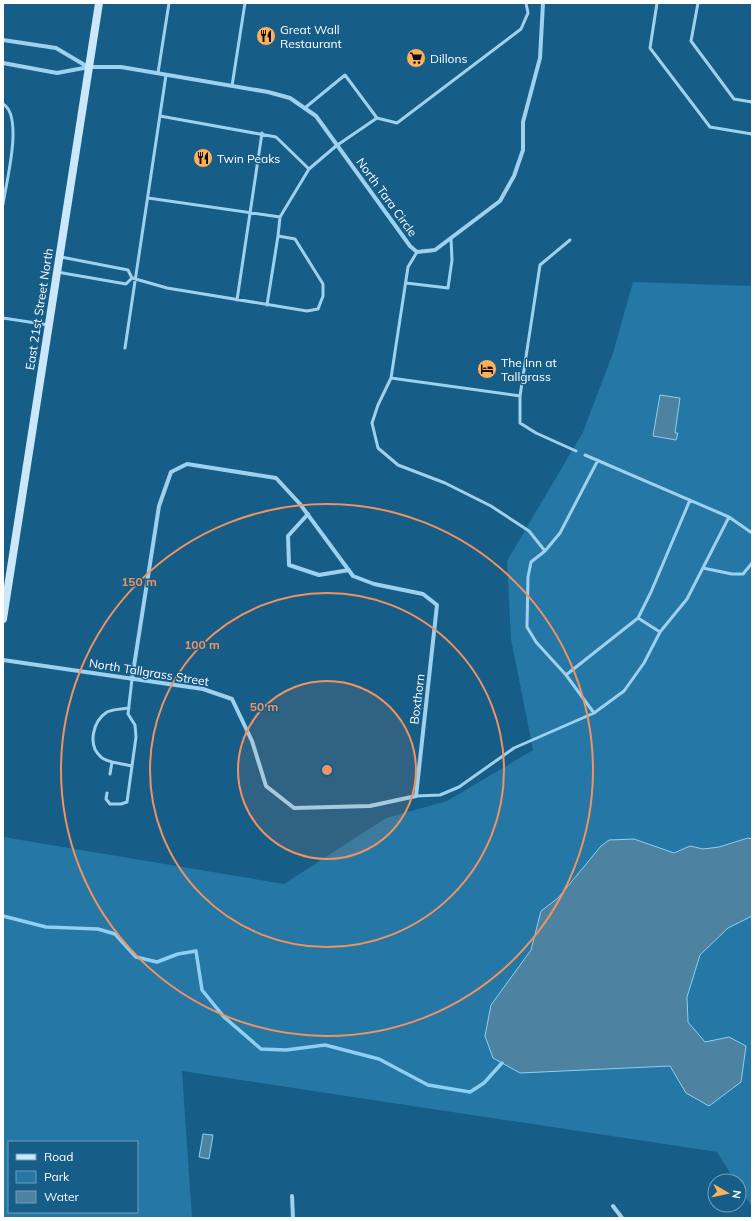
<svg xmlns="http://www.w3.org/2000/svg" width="755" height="1221" font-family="Mulish,sans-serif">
  <rect width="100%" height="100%" fill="#165d88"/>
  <path fill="#2577a6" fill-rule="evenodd" d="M633,282l119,4v921l-13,-20v-6h-4l-18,-29 -535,-81 10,147h-189v-381l281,47 102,-66 61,-17 86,-51 -22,-111 -4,-78 76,-129 30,-79zM9,1142h128v70h-128z"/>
  <path fill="#4d82a0" stroke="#8fcff1" d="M660,395l20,3 -5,35h3l-2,7 -23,-4z
    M748,838l4,1v77l-24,12 -28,27 -13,42 1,25 17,20 24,-5 17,9 -5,36 -32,24 -23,-13 -16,-27 -150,7 -27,-15 -8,-22 6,-31 40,-55 10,-39 17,-13 43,-52 8,-6 25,-1 40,14 16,-7 13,3 16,-2z
    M203,1134l10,1 -4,24 -10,-2z"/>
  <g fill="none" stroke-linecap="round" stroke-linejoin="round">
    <path stroke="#8fcff1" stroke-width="3.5" d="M3,916l43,11 52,2 17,5 21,23 21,5 21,-8 18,-3 6,39 22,27 37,32 25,1 39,-5 54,14 49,26 42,7 14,-9 18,-20"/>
    <path stroke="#9dd1ee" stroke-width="3" d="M657,3l-7,45 60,79 42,7
      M698,3l-7,38 43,58 18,3
      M158,73l11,-70
      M232,86l13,-83
      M3,104c21,12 3,79 0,100
      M306,107l39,-32 32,43 20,5 124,-94 7,-16 -2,-10
      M160,116l116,21 33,32
      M148,198l132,19
      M570,240l-30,25 -20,131v27l16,10 40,18
      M417,252l-9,15 -17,111 -13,27 -6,18 6,25 20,17 47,18 46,23 38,25 16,20
      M61,257l67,13 4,8 35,10 140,23 11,-2 5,-13v-12l-28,-45 -17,-3 2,-19 29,-48 27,-23 41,-28
      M57,272l69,12 6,-6
      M406,283l42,5 4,-28 -1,-22
      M237,300l25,-167
      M267,305l11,-69
      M3,318l46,7
      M125,348l41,-273
      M391,378l129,18
      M729,517l23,16
      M703,568l29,6h11l9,-11
      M660,632l-22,-14 13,-26 39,-92
      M566,675l72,-57
      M594,713l-28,-38 -30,-33 -9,-15 1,-50 3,-15 14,-11 15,-18 38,-73
      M112,762c-3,-1 -8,-2 -11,-5 -14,-12 -8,-36 6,-45 6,-3 16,-3 22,-4
      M110,774l2,-12 20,4
      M107,793l-1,6 4,5h11l6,-2 9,-65 -1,-12 -7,-11 4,-35
      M416,796l24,-1 19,-8 55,-39 80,-35 30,-22 20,-28 16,-31 27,-33 42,-82 -144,-62"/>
    <path stroke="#9dd1ee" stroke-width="4" d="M3,40l53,8 32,19
      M3,63l54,10 32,-6h32l147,25 22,6 26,18 94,130 7,6 18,-2 65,-49 14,-25 9,-26v-28l17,-64 3,-55
      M308,514l-20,22 1,29 30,10 30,-5
      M3,660l200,29 29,10 20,42 14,45 28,22 76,-2 46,-10 21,-191 -14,-11 -49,-10 -21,-8 -53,-72 -24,-26 -89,-14 -16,8 -12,34 -27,173
      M292,1196l1,22
      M613,1206l9,12"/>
    <path stroke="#cae8fa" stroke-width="8" d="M3,619l96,-616"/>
  </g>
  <circle cx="327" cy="770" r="89" fill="#f09361" fill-opacity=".12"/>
  <g fill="none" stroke="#f09361" stroke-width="2">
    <circle cx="327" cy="770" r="89"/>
    <circle cx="327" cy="770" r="177"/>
    <circle cx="327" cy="770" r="266"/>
  </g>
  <defs>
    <symbol id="restaurant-disc" viewBox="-11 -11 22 22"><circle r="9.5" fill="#ffb05a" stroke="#165d88"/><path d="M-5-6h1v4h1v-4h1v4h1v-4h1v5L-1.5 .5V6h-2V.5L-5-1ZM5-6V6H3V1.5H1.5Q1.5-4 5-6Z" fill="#111"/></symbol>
    <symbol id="supermarket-disc" viewBox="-11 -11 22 22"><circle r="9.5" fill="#ffb05a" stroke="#165d88"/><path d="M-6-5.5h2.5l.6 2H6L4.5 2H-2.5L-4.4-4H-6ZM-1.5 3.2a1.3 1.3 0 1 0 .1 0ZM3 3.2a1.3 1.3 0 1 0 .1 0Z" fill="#111"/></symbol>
    <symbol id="hotel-disc" viewBox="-11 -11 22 22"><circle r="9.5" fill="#ffb05a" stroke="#165d88"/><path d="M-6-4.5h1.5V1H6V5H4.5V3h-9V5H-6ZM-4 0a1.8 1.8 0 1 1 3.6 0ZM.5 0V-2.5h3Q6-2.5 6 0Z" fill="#111"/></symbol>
  </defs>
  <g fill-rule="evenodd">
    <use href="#restaurant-disc" x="255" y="25" width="22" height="22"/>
    <use href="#supermarket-disc" x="405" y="47" width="22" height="22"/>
    <use href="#restaurant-disc" x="192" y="147" width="22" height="22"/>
    <use href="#hotel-disc" x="476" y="358" width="22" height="22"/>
  </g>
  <g text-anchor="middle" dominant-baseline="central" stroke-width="3" stroke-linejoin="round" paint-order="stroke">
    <g font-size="12" fill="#fff" stroke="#165d88" text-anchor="start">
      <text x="280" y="29">Great Wall<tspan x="280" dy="14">Restaurant</tspan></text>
      <text x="430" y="58">Dillons</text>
      <text x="217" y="158">Twin Peaks</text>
      <text x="501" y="362">The Inn at<tspan x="501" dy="14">Tallgrass</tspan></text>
    </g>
    <g font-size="12" fill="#fff" stroke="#165d88">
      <text transform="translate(387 197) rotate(54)">North Tara Circle</text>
      <text transform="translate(39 309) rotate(-81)">East 21st Street North</text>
      <text transform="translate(149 672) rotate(9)">North Tallgrass Street</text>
      <text transform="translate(417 699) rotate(-83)">Boxthorn</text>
    </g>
  </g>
  <circle cx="327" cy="770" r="6" fill="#f09361" stroke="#165d88" stroke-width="2"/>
  <g font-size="12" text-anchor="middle" font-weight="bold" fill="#f09361" stroke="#165d88" stroke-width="3" stroke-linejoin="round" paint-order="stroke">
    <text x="139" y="586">150 m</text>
    <text x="202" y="649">100 m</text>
    <text x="264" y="711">50 m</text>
  </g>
  <rect width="755" height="1221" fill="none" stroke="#ffffff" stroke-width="8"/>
  <rect x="8" y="1141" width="130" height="72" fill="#165d88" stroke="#739eb8"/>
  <rect x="16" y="1154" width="20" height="6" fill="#cae8fa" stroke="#739eb8"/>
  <text x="44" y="1161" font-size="12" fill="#ffffff">Road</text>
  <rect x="16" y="1171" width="20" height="12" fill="#2577a6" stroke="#739eb8"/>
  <text x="44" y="1181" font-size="12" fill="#ffffff">Park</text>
  <rect x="16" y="1191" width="20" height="12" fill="#4d82a0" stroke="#739eb8"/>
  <text x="44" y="1201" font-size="12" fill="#ffffff">Water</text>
  <g transform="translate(727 1193) rotate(99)"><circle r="19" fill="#165d88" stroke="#739eb8"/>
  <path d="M0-3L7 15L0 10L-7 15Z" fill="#ffb05a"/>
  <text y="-6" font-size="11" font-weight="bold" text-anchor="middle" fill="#ffffff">N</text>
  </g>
</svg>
